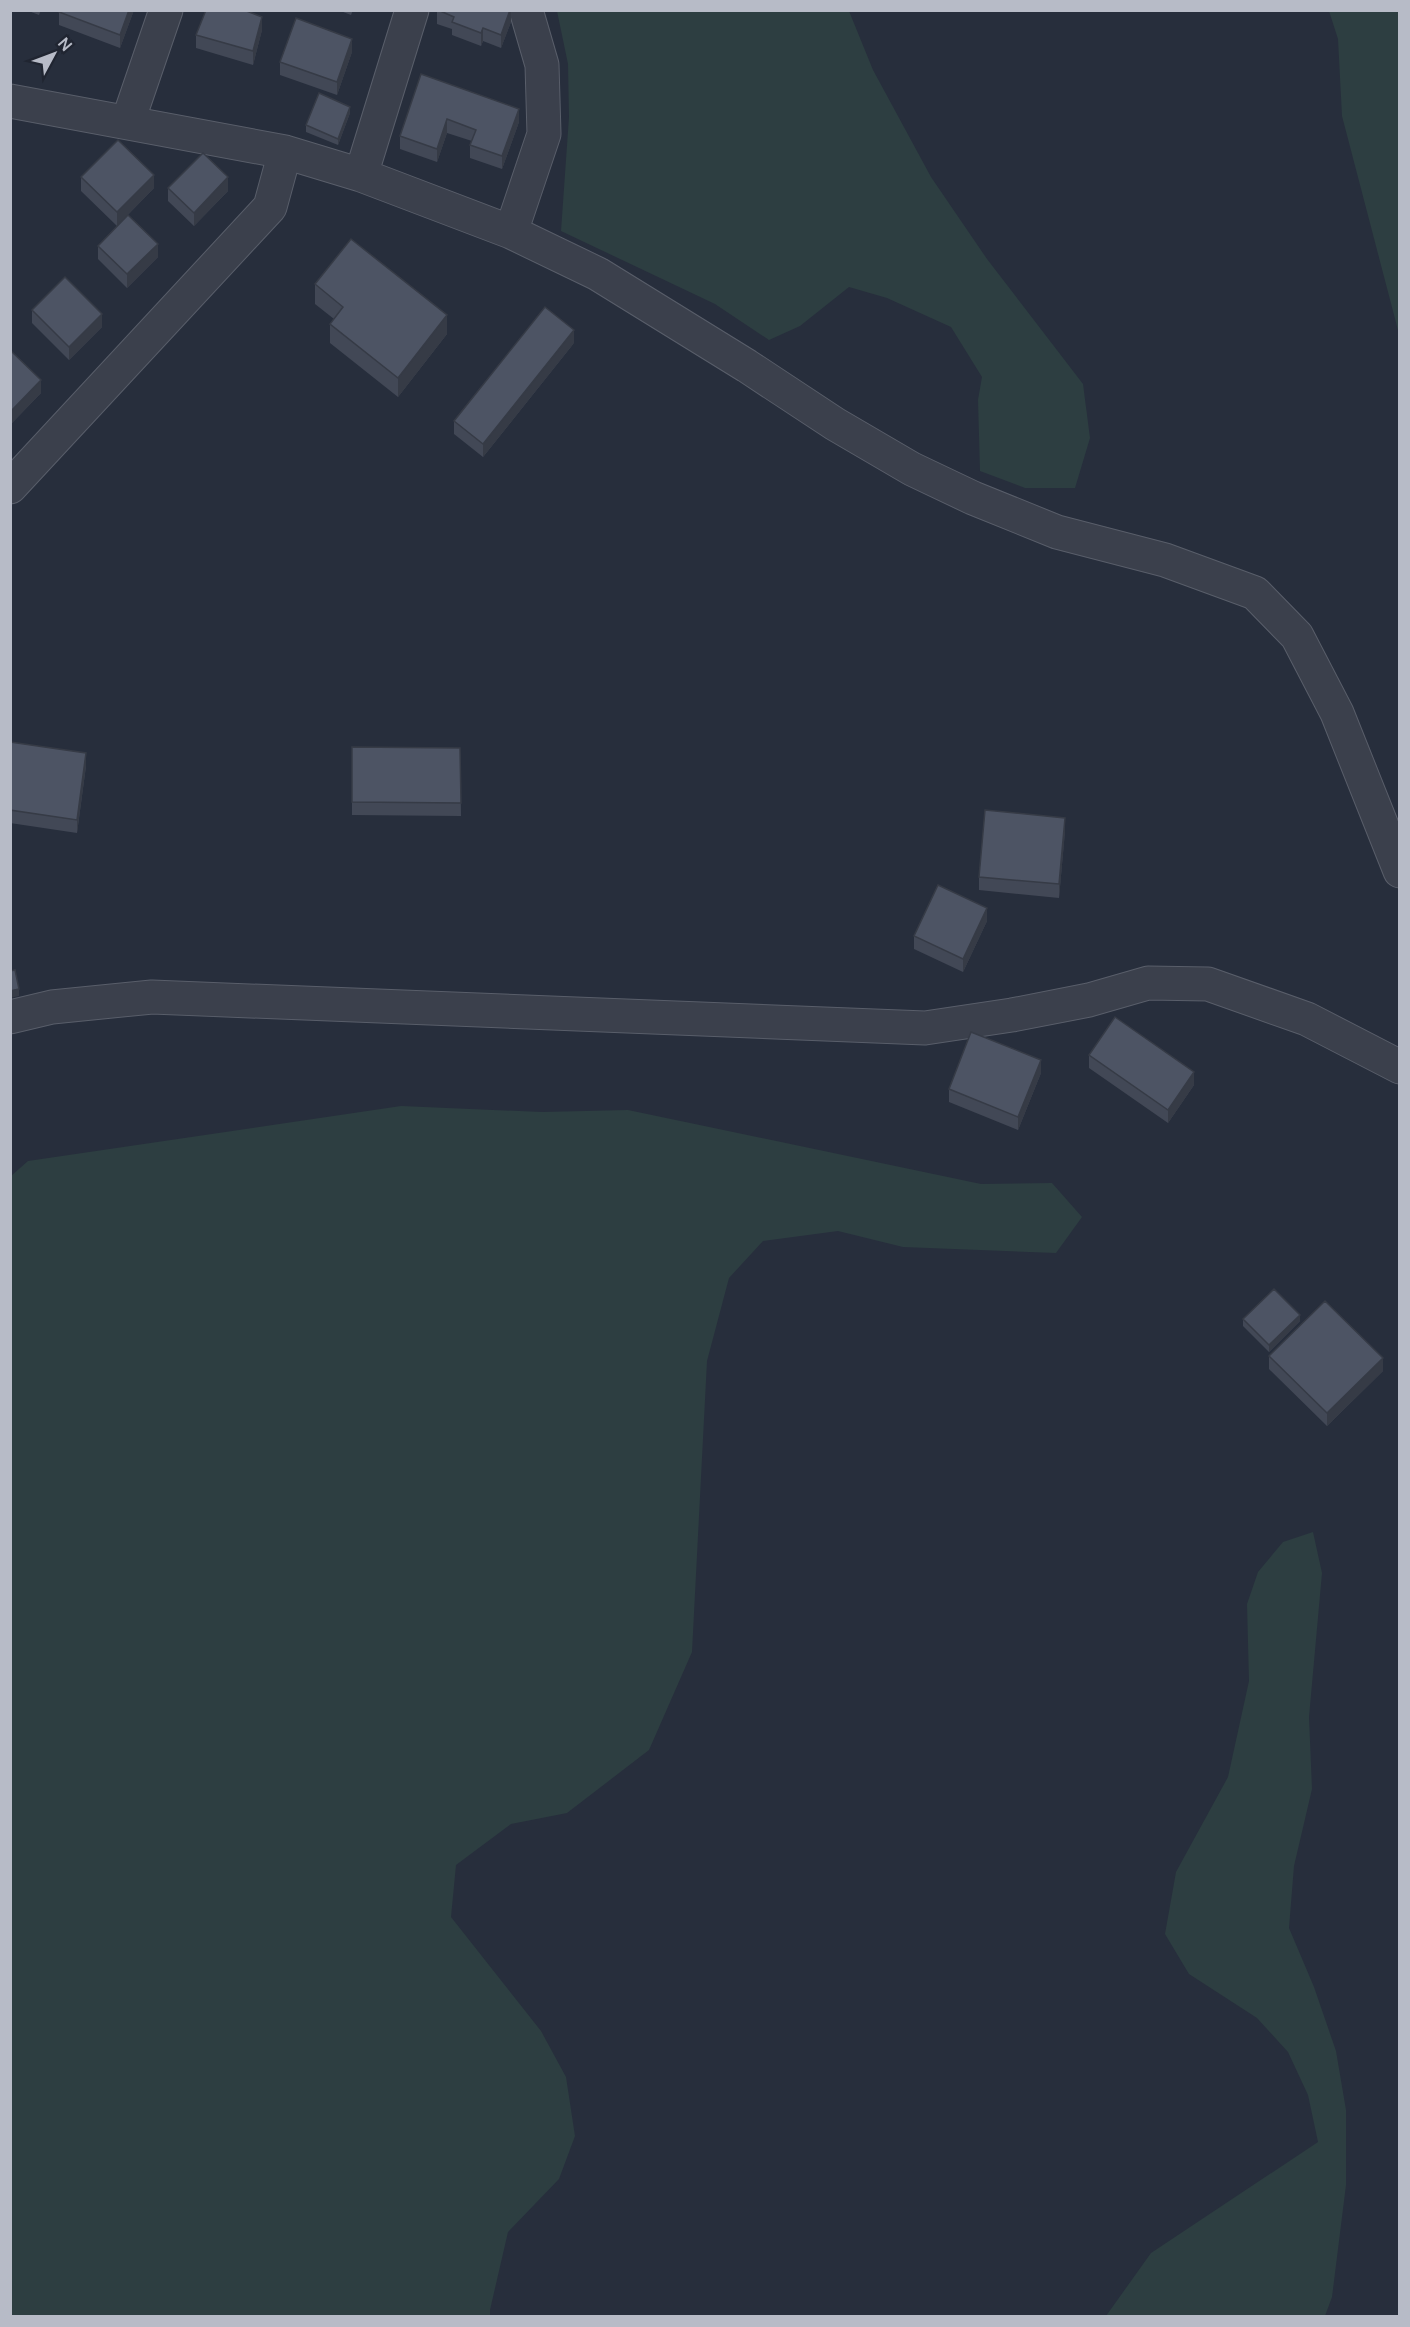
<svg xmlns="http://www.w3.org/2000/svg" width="1410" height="2327" font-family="Manrope,sans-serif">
  <rect width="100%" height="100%" fill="#272e3c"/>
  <path fill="#2d3e41" d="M557,11h292l24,59 58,107 56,82 96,125 7,54 -15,50h-50l-45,-17 -2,-71 4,-23 -31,-50 -64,-29 -38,-11 -49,39 -31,14 -54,-36 -154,-73 8,-114 -1,-53z
    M1329,11h70v323l-57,-218 -4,-77z
    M401,1106l141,6 86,-2 353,74 71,-1 30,34 -26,36 -153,-6 -65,-16 -75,10 -34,37 -22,83 -15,291 -43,98 -82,63 -56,11 -55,41 -5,52 90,114 25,46 9,59 -16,43 -51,53 -18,78v6h-479v-1140l17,-15z
    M1313,1532l9,41 -13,144 3,72 -18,77 -5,62 25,59 22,64 10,59v75l-14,112 -7,19h-219l45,-63 167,-111 -10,-47 -20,-43 -31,-34 -68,-44 -24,-40 11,-62 52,-95 21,-96 -2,-77 11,-32 25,-30z"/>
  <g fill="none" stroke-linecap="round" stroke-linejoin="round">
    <defs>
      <path id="minor" d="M10,101l275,51 76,23 150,57 87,42 149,92 88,58 77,45 61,29 84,34 108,28 90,33 42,43 40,77 63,158
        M128,121l38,-111
        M361,175l51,-165
        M511,232l33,-98 -2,-69 -16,-55
        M10,487l260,-280 15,-55
        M10,1017l42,-10 100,-10 773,31 87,-13 77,-15 59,-17 60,1 99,35 93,48"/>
    </defs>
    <use href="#minor" stroke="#595e6a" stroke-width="35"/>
    <use href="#minor" stroke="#3b404c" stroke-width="33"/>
  </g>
  <path fill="#424856" d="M26,10h15l-2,5z
    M59,10h75l-14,38 -61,-23z
    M338,10h15l-2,5z
    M437,10h74v12l-10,26 -18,-7 -2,5 -29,-11v-6l-15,-5z
    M262,30l-9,35 -57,-17v-13z
    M352,52l-15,43 -57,-20v-13z
    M421,74l98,48 -17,47 -32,-11v-13l2,-4 -25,-8 -10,29 -37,-13v-13z
    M350,113l-12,32 -32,-13v-7z
    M81,177l73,11 -37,38 -36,-35z
    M168,188l60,3 -34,35 -26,-25z
    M98,246l60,11 -31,31 -29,-29z
    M315,284l132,50 -49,63 -68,-54v-19l4,-5 -19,-15z
    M32,310l70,17 -33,33 -37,-37z
    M574,343l-91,114 -29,-23v-13z
    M10,350l31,43 -29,30 -2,-1z
    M10,742l76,24 -9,67 -67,-10z
    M352,747l108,1 1,68 -109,-1z
    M1065,831l-6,67 -80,-8v-13z
    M987,921l-24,51 -49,-23v-13z
    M1089,1055l105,30 -26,38 -79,-55z
    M1041,1073l-23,57 -69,-28v-13z
    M1243,1319l57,2 -31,31 -26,-26z
    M1269,1356l114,15 -56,55 -58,-57z"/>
  <path fill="#363b46" d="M129,10h5l-14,38v-13z
    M510,10h1v12l-10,26v-13z
    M262,17v13l-9,35v-14z
    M483,28v13l-2,5v-13z
    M352,39v13l-15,43v-13z
    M350,107v6l-12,32v-6z
    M519,109v13l-17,47v-13z
    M447,119v14l-10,29v-13z
    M154,175v13l-37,38v-14z
    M228,177v14l-34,35v-13z
    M158,244v13l-31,31v-14z
    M102,314v13l-33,33v-13z
    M447,315v19l-49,63v-19z
    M574,330v13l-91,114v-13z
    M41,380v13l-29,30v-13z
    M86,753v13l-9,67v-13z
    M1065,818v13l-6,67v-14z
    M987,908v13l-24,51v-13z
    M19,989v7l-9,2v-7z
    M1041,1060v13l-23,57v-13z
    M1194,1072v13l-26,38v-13z
    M1300,1315v6l-31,31v-7z
    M1383,1358v13l-56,55v-13z"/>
  <path fill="#4d5464" stroke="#363b46" stroke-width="1.5" d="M59,10h70l-9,25 -61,-23z
    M206,10h38l18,7 -9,34 -57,-16z
    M438,10h72l-9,25 -18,-7 -2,5 -29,-11 2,-5z
    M296,18l56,21 -15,43 -57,-20z
    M421,74l98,35 -17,47 -32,-11 6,-15 -29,-11 -10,30 -37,-13z
    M319,93l31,14 -12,32 -32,-14z
    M118,140l36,35 -37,37 -36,-35z
    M203,153l25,24 -34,36 -26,-25z
    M128,215l30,29 -31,30 -29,-28z
    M351,239l96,76 -49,63 -68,-54 13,-17 -28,-23z
    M65,277l37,37 -33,33 -37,-37z
    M545,307l29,23 -91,114 -29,-23z
    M10,350l31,30 -29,30 -2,-2z
    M10,742l76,11 -9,67 -67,-10z
    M352,747l108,1 1,55 -109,-1z
    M985,810l80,8 -6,66 -80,-7z
    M938,885l49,23 -24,51 -49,-23z
    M15,970l4,19 -9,2v-20z
    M1115,1017l79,55 -26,38 -79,-55z
    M971,1032l70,28 -23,57 -69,-28z
    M1274,1289l26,26 -31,30 -26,-26z
    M1325,1301l58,57 -56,55 -58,-57z"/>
  <rect width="1410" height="2327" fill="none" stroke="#b7bbc7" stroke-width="24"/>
  <g transform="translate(54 54) rotate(49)" stroke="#202531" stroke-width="4.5" paint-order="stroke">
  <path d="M0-4.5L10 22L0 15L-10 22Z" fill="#b7bbc7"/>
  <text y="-9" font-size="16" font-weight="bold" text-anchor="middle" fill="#b7bbc7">N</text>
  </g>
</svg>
